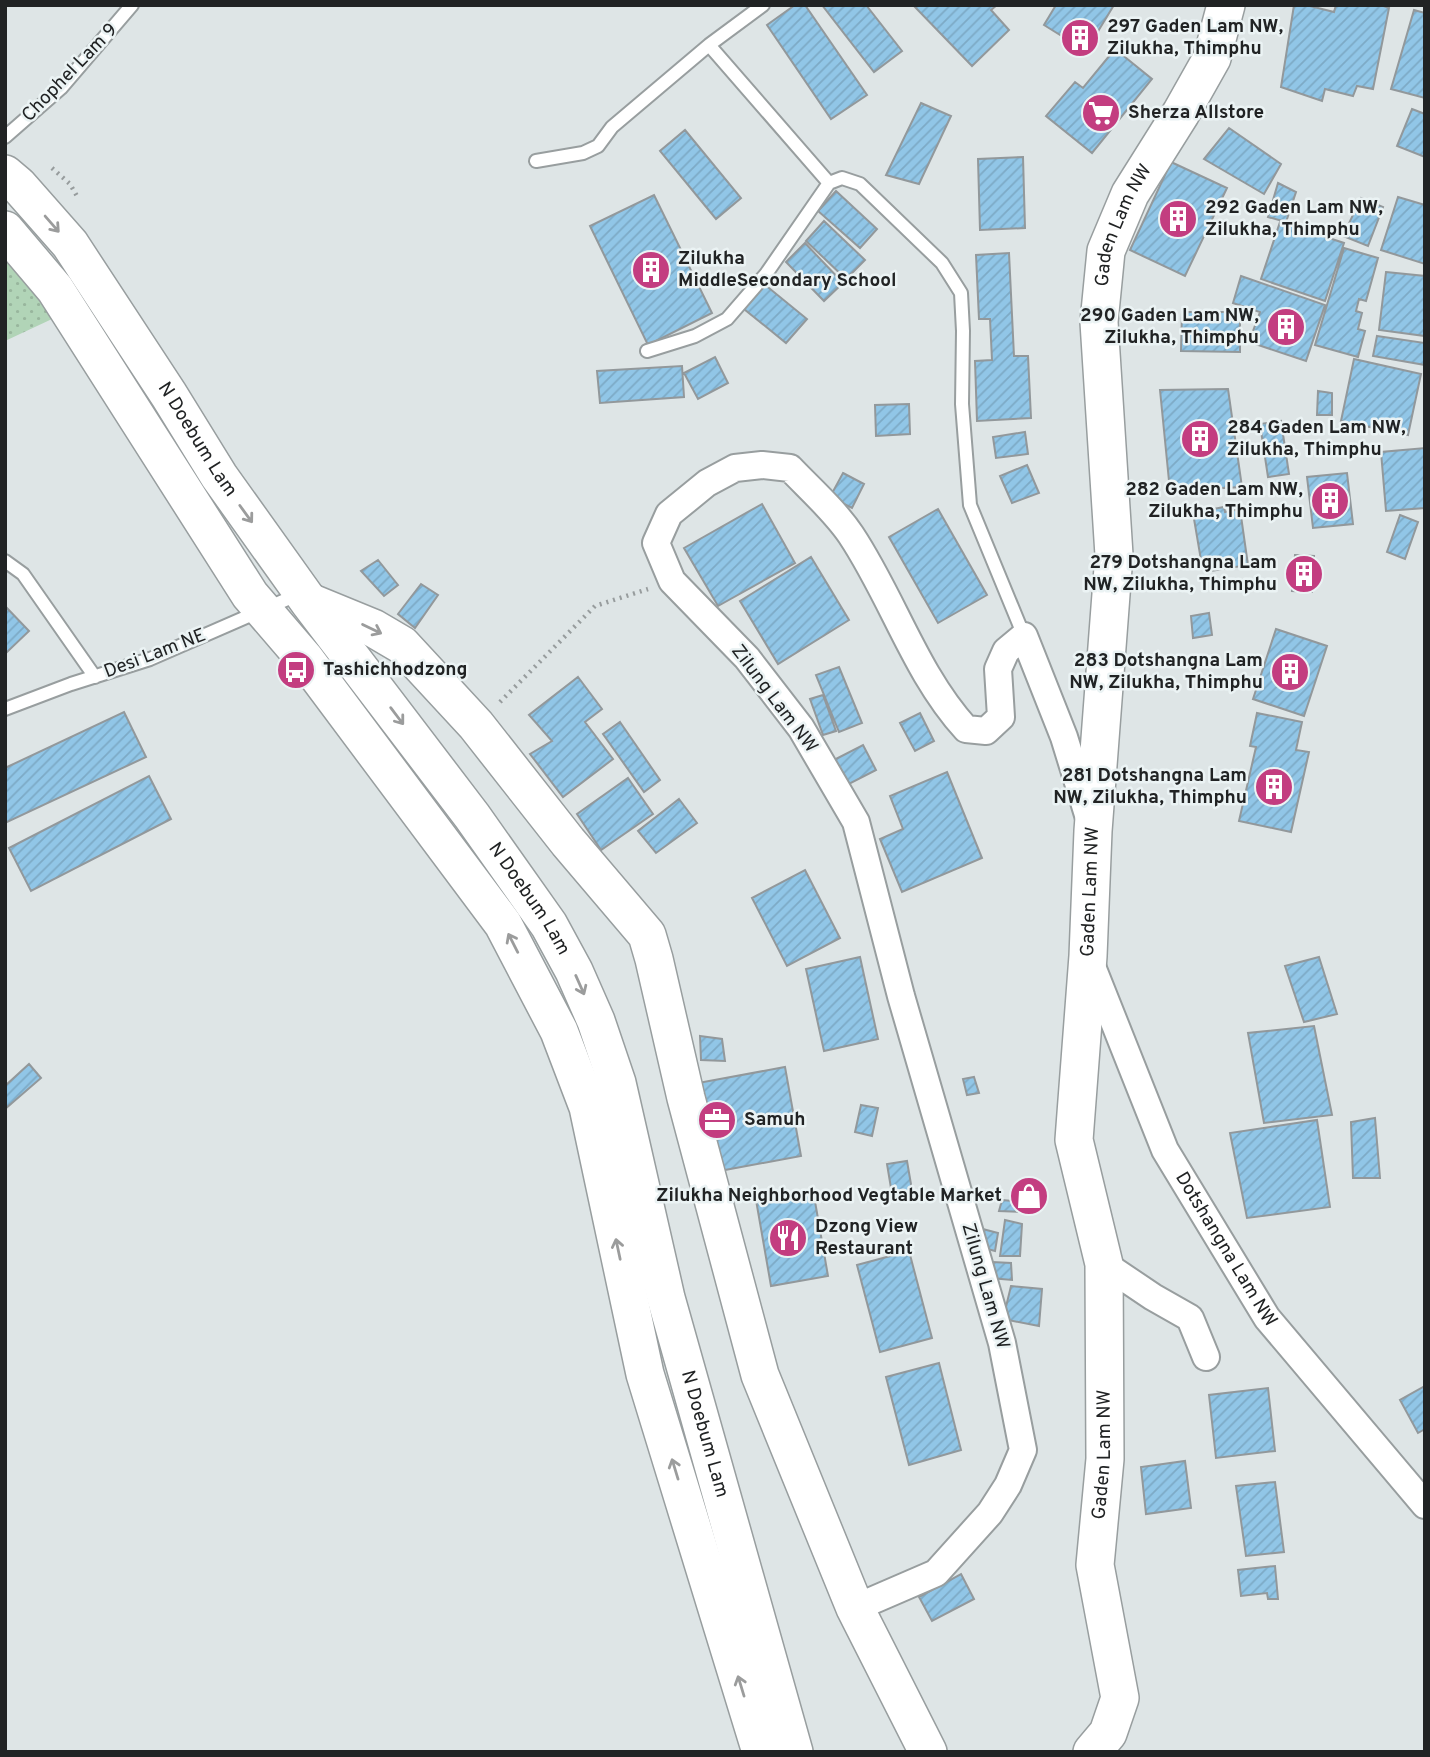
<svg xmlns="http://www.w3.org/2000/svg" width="1430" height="1757" font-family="Overpass,sans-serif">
  <defs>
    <pattern id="grass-dots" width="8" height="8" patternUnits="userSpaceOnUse" patternTransform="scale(1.75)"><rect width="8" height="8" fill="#b1d4b7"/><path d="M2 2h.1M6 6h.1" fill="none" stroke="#98b69d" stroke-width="1.8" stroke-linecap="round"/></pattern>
    <pattern id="building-hatch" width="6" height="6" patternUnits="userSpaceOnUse" patternTransform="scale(1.75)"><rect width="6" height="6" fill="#91c6e7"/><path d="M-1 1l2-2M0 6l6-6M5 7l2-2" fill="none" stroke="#7daac6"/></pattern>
  </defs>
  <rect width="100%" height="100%" fill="#dee5e6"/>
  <path fill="url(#grass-dots)" d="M5,222l62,90 -62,29z"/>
  <path fill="url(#building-hatch)" stroke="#92989b" stroke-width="2" d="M795,5h10l62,90 -36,24 -64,-94z
    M822,5h44l36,46 -28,21z
    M913,5h84l-6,5 18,20 -37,36z
    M1056,5h58l-28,46 -42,-26z
    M1294,5h12l28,7 2,-7h45l8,3 -16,81 -16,-3 -4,10 -28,-7 -3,12 -41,-14z
    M1414,10l11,3v85l-34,-9z
    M1115,49l37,30 -60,74 -46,-37 29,-34 8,6z
    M921,103l30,13 -32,68 -33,-9z
    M1412,109l13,5v43l-28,-11z
    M1229,128l52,36 -17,30 -60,-35z
    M685,130l56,68 -25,21 -56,-68z
    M1023,157l2,71 -45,2 -2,-71z
    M1171,162l56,26 -42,88 -55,-26z
    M1278,183l18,9 -10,30 -18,-5z
    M836,191l41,38 -17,19 -42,-37z
    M654,195l58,118 -64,32 -58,-119z
    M1398,197l27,8v59l-44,-14z
    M1361,198l22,9 -15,39 -25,-10z
    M824,221l41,39 -19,19 -40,-38z
    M1280,222l64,21 -19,58 -64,-22z
    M805,243l38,40 -19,18 -38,-39z
    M1344,248l34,10 -12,43 -7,-2 -3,12 6,2 -4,16 7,2 -7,26 -43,-12z
    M1009,253l5,103h14l3,62 -54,3 -2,-60 17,-1 -2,-41h-11l-3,-64z
    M1386,272l39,4v60l-46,-6z
    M1241,276l84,29 -19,56 -57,-19 11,-30 -27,-9z
    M764,284l43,35 -21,24 -42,-34z
    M1182,312h58v40l-59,-1z
    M1377,336l48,7v22l-52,-9z
    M715,357l13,26 -30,16 -14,-26z
    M1354,359l67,15 -13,61 -67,-14z
    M682,366l2,31 -84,6 -3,-32z
    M1228,389l14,98 -72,4 -10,-101z
    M1318,391l14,2v22h-15z
    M909,404l1,30 -34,2 -1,-31z
    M1281,421l8,53 -21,3 -8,-53z
    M1025,432l3,22 -32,4 -3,-21z
    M1425,448v60l-39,3 -5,-59z
    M1027,465l12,28 -27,10 -12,-27z
    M843,473l21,11 -12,24 -22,-11z
    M1347,473l6,51 -40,4 -6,-51z
    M762,504l33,59 -77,43 -34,-58z
    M1224,507l1,5 15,-3 8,56 -38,6 -2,-12 -7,1 -8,-47z
    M938,509l49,86 -49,28 -49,-86z
    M1400,515l18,7 -13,37 -18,-7z
    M1295,555l19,1 -2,36 -20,-1z
    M811,557l38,63 -71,44 -38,-63z
    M378,560l20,25 -14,11 -23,-25z
    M421,584l17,11 -23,33 -17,-14z
    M5,606l24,25 -24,23z
    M1209,613l3,22 -19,3 -2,-22z
    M1276,629l51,17 -23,70 -51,-17z
    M839,667l23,56 -23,9 -23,-57z
    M578,677l24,32 -17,13 28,37 -50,38 -33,-43 22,-13 -23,-26z
    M823,695l13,36 -13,4 -13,-36z
    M124,712l22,45 -141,66v-55z
    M920,713l14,28 -19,10 -15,-28z
    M1257,713l45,9 -6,28 13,2 -18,80 -52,-11 17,-74 -6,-1z
    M620,722l40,58 -16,12 -41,-58z
    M863,745l13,25 -31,16 -13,-25z
    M947,772l35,86 -80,34 -22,-53 23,-10 -13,-33z
    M149,776l22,43 -140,72 -22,-43z
    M628,778l25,36 -52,36 -24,-36z
    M679,799l18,24 -41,30 -18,-22z
    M805,870l35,68 -53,28 -35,-68z
    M860,957l18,82 -54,12 -18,-82z
    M1319,957l18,57 -33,8 -19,-56z
    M1314,1026l18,89 -68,8 -16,-90z
    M700,1036l22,3 3,22 -24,-1z
    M29,1064l12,14 -36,31v-23z
    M785,1067l16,89 -87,16 -16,-89z
    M974,1077l5,16 -12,2 -4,-16z
    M861,1105l17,3 -6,28 -17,-4z
    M1375,1118l5,60h-27l-2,-56z
    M1317,1120l13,87 -83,11 -17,-85z
    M907,1161l5,29 -20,4 -5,-30z
    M813,1190l15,86 -57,10 -15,-86z
    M1002,1200l22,2 -2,10 -23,-1z
    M1005,1220l17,4 -2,32h-20z
    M979,1228l19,5 -3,18 -19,-5z
    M909,1251l23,87 -52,14 -23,-87z
    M992,1262l19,1 1,17 -22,-2z
    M1011,1286l31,3 -3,37 -36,-7z
    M939,1363l22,87 -52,15 -23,-88z
    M1425,1386v43l-7,4 -18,-33z
    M1268,1388l7,63 -59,7 -7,-63z
    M1185,1461l6,47 -45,6 -5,-47z
    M1275,1482l9,70 -38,4 -10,-70z
    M1275,1566l3,33h-10l-1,-6 -26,3 -3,-26z
    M961,1574l13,25 -42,22 -13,-24z"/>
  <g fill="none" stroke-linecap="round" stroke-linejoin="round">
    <defs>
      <path id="lane" d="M709,45l120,138
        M5,137l56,-49 71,-83
        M536,161l47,-8 15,-7 14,-19 97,-82 54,-40
        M647,351l48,-15 32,-17 39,-45 63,-91 13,-5 18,6 82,79 19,30 2,38 -1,73 8,101 54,131
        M5,561l18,13 72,103
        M5,709l66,-25 79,-25 149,-65"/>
      <g id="street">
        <path id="s1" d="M1091,964l74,186 102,168 158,187"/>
        <path d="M1104,1264l49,33 37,21 16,39"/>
        <path d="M855,1608l81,-35 54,-60 18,-28 15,-35 -21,-107 -101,-347 -45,-174 -55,-94 -54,-70 -75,-77 -16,-38 13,-29 38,-31 28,-15 27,-3 28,3c20,21 45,43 61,67 42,63 64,138 115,194l20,2 15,-14 -3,-48 8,-18 18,-15 40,101 25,81"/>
      </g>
      <g id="secondary">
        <path id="s2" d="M5,174l13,11 52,59 99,151 50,81 90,126 163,214 77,109 25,46 22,50 21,62 49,215 128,454"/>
        <path d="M5,230l50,59 195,306 55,64 198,265 56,107 29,76 57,267 116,378"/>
        <path d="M312,603l61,25 29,17 74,80 92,117 79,93 7,24 32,139 74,277 95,233 73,144"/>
        <path id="s3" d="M1092,1752l16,-19 12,-35 -25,-133 10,-106 -1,-195 -30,-124 14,-184 5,-125 21,-276 -15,-233 7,-71 24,-57 51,-81 31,-55 14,-53"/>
      </g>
    </defs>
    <use href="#lane" stroke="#989e9f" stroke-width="16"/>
    <use href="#street" stroke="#989e9f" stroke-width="30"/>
    <use href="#secondary" stroke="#989e9f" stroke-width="40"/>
    <path stroke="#979c9d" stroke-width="4.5" stroke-dasharray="2 5" stroke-linecap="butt" d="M52,168l18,16 8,14
      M500,702l95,-96 53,-17"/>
    <use href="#lane" stroke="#fff" stroke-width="12"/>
    <use href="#street" stroke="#fff" stroke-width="26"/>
    <use href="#secondary" stroke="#fff" stroke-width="37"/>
  </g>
  <defs><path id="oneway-shaft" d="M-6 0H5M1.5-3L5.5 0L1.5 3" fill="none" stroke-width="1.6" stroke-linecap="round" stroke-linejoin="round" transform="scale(1.75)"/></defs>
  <g stroke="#9b9c9c">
    <use href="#oneway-shaft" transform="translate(52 224) rotate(49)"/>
    <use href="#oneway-shaft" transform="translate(246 514) rotate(54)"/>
    <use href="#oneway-shaft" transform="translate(372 629) rotate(26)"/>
    <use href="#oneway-shaft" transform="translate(397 716) rotate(53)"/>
    <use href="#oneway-shaft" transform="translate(513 943) rotate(-117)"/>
    <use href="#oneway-shaft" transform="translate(580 985) rotate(66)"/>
    <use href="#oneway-shaft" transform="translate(618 1249) rotate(-102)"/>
    <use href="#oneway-shaft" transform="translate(675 1469) rotate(-107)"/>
    <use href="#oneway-shaft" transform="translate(741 1686) rotate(-107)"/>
  </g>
  <defs>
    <symbol id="building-disc" viewBox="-11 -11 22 22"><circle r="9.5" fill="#c33d80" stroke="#ebf3f4"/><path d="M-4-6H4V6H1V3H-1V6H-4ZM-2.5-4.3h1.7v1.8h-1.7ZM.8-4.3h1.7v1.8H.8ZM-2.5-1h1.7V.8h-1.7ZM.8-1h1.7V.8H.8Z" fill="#fff"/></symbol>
    <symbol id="supermarket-disc" viewBox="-11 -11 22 22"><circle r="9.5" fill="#c33d80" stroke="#ebf3f4"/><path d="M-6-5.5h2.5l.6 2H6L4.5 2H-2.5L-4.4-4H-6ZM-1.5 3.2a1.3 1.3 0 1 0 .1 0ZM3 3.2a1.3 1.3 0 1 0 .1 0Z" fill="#fff"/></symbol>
    <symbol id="bus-disc" viewBox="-11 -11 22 22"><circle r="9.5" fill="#c33d80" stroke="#ebf3f4"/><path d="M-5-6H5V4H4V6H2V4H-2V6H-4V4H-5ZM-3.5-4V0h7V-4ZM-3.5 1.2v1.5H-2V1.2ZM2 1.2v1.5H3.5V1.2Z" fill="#fff"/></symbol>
    <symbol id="office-disc" viewBox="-11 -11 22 22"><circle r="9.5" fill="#c33d80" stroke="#ebf3f4"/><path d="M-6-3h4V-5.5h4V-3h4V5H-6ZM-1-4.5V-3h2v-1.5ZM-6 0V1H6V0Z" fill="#fff"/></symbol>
    <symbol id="shop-disc" viewBox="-11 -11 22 22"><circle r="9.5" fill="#c33d80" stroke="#ebf3f4"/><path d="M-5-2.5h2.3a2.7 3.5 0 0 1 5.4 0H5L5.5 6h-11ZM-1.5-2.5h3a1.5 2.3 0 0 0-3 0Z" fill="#fff"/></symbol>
    <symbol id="restaurant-disc" viewBox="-11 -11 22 22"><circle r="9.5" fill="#c33d80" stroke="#ebf3f4"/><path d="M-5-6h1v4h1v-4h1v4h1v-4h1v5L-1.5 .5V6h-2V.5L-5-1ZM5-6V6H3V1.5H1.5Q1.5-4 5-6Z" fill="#fff"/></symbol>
  </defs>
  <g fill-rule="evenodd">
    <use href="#building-disc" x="1058" y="16" width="44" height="44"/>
    <use href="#supermarket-disc" x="1079" y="91" width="44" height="44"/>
    <use href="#building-disc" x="1156" y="197" width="44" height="44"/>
    <use href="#building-disc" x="629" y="248" width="44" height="44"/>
    <use href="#building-disc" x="1264" y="305" width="44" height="44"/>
    <use href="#building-disc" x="1178" y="417" width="44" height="44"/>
    <use href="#building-disc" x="1308" y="479" width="44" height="44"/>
    <use href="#building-disc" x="1282" y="552" width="44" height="44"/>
    <use href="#bus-disc" x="274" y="648" width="44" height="44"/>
    <use href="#building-disc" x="1268" y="650" width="44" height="44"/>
    <use href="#building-disc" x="1252" y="765" width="44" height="44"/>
    <use href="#office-disc" x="695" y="1098" width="44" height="44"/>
    <use href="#shop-disc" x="1007" y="1174" width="44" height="44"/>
    <use href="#restaurant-disc" x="766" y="1216" width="44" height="44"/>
  </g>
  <g text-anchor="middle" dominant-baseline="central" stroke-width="5" stroke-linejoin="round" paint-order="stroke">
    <g font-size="19" font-weight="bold" fill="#212324" stroke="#ebf3f4" text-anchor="start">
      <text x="1107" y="27">297 Gaden Lam NW,<tspan x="1107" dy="22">Zilukha, Thimphu</tspan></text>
      <text x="1128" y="113">Sherza Allstore</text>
      <text x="1205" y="208">292 Gaden Lam NW,<tspan x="1205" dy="22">Zilukha, Thimphu</tspan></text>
      <text x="678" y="259">Zilukha<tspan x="678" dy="22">MiddleSecondary School</tspan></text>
      <text x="1259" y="316" text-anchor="end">290 Gaden Lam NW,<tspan x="1259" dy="22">Zilukha, Thimphu</tspan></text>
      <text x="1227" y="428">284 Gaden Lam NW,<tspan x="1227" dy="22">Zilukha, Thimphu</tspan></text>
      <text x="1303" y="490" text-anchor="end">282 Gaden Lam NW,<tspan x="1303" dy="22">Zilukha, Thimphu</tspan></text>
      <text x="1277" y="563" text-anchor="end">279 Dotshangna Lam<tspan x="1277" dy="22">NW, Zilukha, Thimphu</tspan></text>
      <text x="1263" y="661" text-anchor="end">283 Dotshangna Lam<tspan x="1263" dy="22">NW, Zilukha, Thimphu</tspan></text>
      <text x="323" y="670">Tashichhodzong</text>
      <text x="1247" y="776" text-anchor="end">281 Dotshangna Lam<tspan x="1247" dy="22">NW, Zilukha, Thimphu</tspan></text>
      <text x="744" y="1120">Samuh</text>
      <text x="1002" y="1196" text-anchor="end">Zilukha Neighborhood Vegtable Market</text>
      <text x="815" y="1227">Dzong View<tspan x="815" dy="22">Restaurant</tspan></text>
    </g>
    <g font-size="19" fill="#212324" stroke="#ebf3f4">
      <text transform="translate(70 73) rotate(-46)">Chophel Lam 9</text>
      <text stroke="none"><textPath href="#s3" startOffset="1547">Gaden Lam NW</textPath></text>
      <text stroke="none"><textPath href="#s2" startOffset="329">N Doebum Lam</textPath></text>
      <text transform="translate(155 654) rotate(-21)">Desi Lam NE</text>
      <text transform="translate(774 699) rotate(53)">Zilung Lam NW</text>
      <text stroke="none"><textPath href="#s3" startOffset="875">Gaden Lam NW</textPath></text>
      <text stroke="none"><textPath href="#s2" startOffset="896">N Doebum Lam</textPath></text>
      <text stroke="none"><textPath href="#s1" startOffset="317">Dotshangna Lam NW</textPath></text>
      <text transform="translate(985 1286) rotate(74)">Zilung Lam NW</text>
      <text stroke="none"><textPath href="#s2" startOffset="1463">N Doebum Lam</textPath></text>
      <text stroke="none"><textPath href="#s3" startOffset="308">Gaden Lam NW</textPath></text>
    </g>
  </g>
  <rect width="1430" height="1757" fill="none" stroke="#212324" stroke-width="14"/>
</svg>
